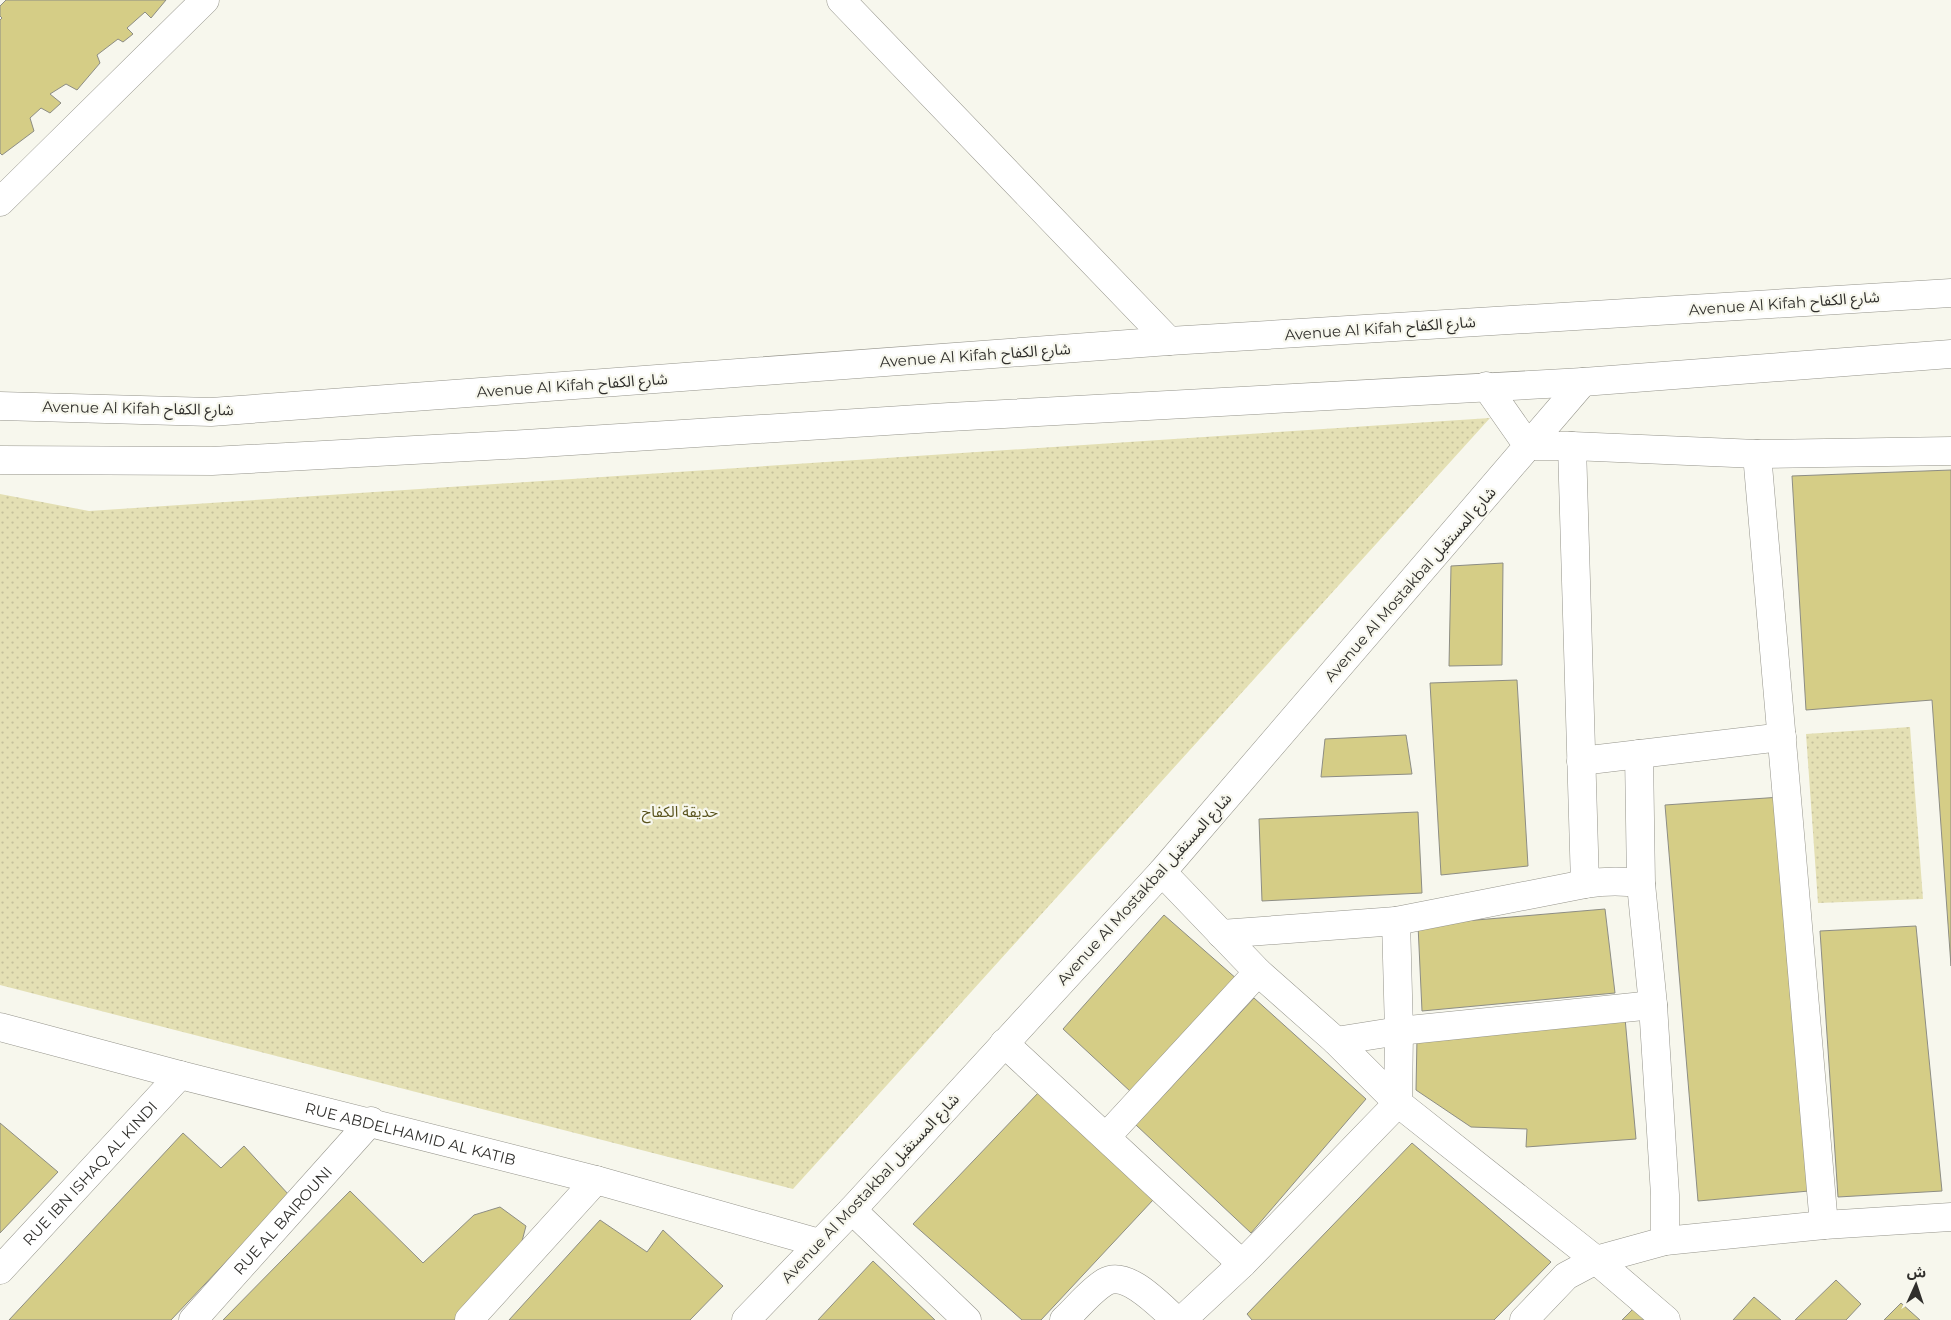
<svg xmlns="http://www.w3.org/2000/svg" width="1951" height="1320" font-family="Montserrat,'Noto Sans Arabic',sans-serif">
  <defs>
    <pattern id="park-dots" width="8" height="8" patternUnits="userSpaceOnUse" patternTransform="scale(1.25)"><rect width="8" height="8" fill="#e4e0b4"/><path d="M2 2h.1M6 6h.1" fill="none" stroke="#c4c09b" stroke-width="1.8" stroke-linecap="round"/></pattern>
  </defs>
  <rect width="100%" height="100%" fill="#f7f7ed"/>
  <path fill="url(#park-dots)" d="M1490,418l-697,771 -793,-204v-491l89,17z
    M1910,727l13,172 -105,4 -12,-169z"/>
  <path fill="#d5cd86" stroke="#8d8d84" d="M6,0h160l-15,18 -6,-6 -18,16 6,6 -10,8 -5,-3 -21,16 3,8 -23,27 -11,-6 -16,10 11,9 -11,10 -9,-5 -11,10 4,13 -32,24 -2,-2v-133l2,-2 -2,-2v-10z
    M1951,470v496l-19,-266 -126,10 -14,-234z
    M1503,563l-1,102 -53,1 2,-100z
    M1517,680l11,186 -87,9 -11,-192z
    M1406,735l6,39 -91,3 4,-38z
    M1781,797l28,394 -111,10 -33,-396z
    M1418,812l4,81 -160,8 -3,-82z
    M1605,909l10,84 -193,18 -4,-86z
    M1164,915l74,65 -107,112 -68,-63z
    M1916,926l26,265 -104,6 -18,-266z
    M1254,998l112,101 -115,134 -115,-108z
    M1625,1018l11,121 -110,8 1,-18 -56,-2 -55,-37 1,-52z
    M1039,1092l114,108 -112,120h-19l-109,-96z
    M0,1123l58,49 -58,61z
    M183,1133l38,35 23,-22 45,49 -118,125h-162z
    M1412,1143l139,119 -57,58h-242l-5,-6z
    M350,1191l73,72 51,-48 26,-8 26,19 -10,38 -54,56h-239z
    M600,1220l47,32 16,-22 60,56 -33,34h-181z
    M873,1261l62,59h-117z
    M1836,1280l25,24 -15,16h-51z
    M1754,1297l27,23h-48z
    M1901,1303l19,17h-36z
    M1634,1308l15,12h-27z"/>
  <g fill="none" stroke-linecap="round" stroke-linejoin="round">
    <defs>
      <g id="street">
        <path d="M841,0l328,341"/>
        <path d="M0,202l205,-202"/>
        <path d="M1528,446h44l185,8 194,-3"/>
        <path d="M1572,446l13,438c19,-3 37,-4 56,0l12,121 12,190v46"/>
        <path d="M1757,454l67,771"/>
        <path d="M1639,754l2,130"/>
        <path d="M1581,761l201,-24"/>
        <path d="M1162,872l96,100 78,69 62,62 198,157 70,60"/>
        <path d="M1221,934l175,-13 189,-37"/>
        <path id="s1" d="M0,1027l180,48 416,105 223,63"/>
        <path d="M1336,1041l63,-10 254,-26"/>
        <path d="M1004,1043l238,221"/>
        <path d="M1106,1137l152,-165"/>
        <path d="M852,1210l115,110"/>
        <path id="s2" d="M0,1270l180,-195"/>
        <path id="s3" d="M193,1320l178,-199"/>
        <path d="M469,1320l127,-140"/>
        <path d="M1064,1320c13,-12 26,-29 41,-38 22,-13 55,24 71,38"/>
        <path d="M1182,1320l60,-56 156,-161 1,-72 -3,-110"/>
        <path d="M1524,1320l42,-44 30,-16 69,-19 159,-16 127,-8"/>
      </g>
      <path id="secondary" d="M1486,386l42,60
        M746,1320l106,-110 310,-338 421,-490"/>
      <path id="primary" d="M0,406l211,6 958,-71 782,-48
        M0,460l212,1 313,-17 424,-27 634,-35 368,-28"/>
    </defs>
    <use href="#street" stroke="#95948b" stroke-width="29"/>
    <use href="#secondary" stroke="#95948b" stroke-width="29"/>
    <use href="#primary" stroke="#95948b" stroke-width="29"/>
    <use href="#street" stroke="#fff" stroke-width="28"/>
    <use href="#secondary" stroke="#fff" stroke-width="28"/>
    <use href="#primary" stroke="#fff" stroke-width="28"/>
  </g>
  <g text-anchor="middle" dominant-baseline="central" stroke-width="4.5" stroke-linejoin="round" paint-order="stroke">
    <g font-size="15" fill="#302f2c" stroke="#f7f7ed">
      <text transform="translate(1784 303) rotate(-4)">Avenue Al Kifah شارع الكفاح</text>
      <text transform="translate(1380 328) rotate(-4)">Avenue Al Kifah شارع الكفاح</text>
      <text transform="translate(975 355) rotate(-4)">Avenue Al Kifah شارع الكفاح</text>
      <text transform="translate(572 385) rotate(-4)">Avenue Al Kifah شارع الكفاح</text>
      <text transform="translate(138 408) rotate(1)">Avenue Al Kifah شارع الكفاح</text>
      <text transform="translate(1410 584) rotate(-49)">Avenue Al Mostakbal شارع المستقبل</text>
      <text transform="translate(1144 889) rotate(-48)">Avenue Al Mostakbal شارع المستقبل</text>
      <text stroke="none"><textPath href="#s1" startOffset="424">RUE ABDELHAMID AL KATIB</textPath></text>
      <text stroke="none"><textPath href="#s2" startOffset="132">RUE IBN ISHAQ AL KINDI</textPath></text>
      <text transform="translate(870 1188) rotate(-47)">Avenue Al Mostakbal شارع المستقبل</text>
      <text stroke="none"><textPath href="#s3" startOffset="134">RUE AL BAIROUNI</textPath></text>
    </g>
    <g font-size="15" fill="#5a541e" stroke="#f7f7ed">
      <text x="680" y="811">حديقة الكفاح</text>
    </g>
  </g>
  <g transform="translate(1916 1285) rotate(3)" stroke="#f7f7ed" stroke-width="4" paint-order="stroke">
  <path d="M0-4L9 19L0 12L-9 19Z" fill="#302f2c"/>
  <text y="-8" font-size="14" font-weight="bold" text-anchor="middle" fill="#302f2c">ش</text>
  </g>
</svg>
